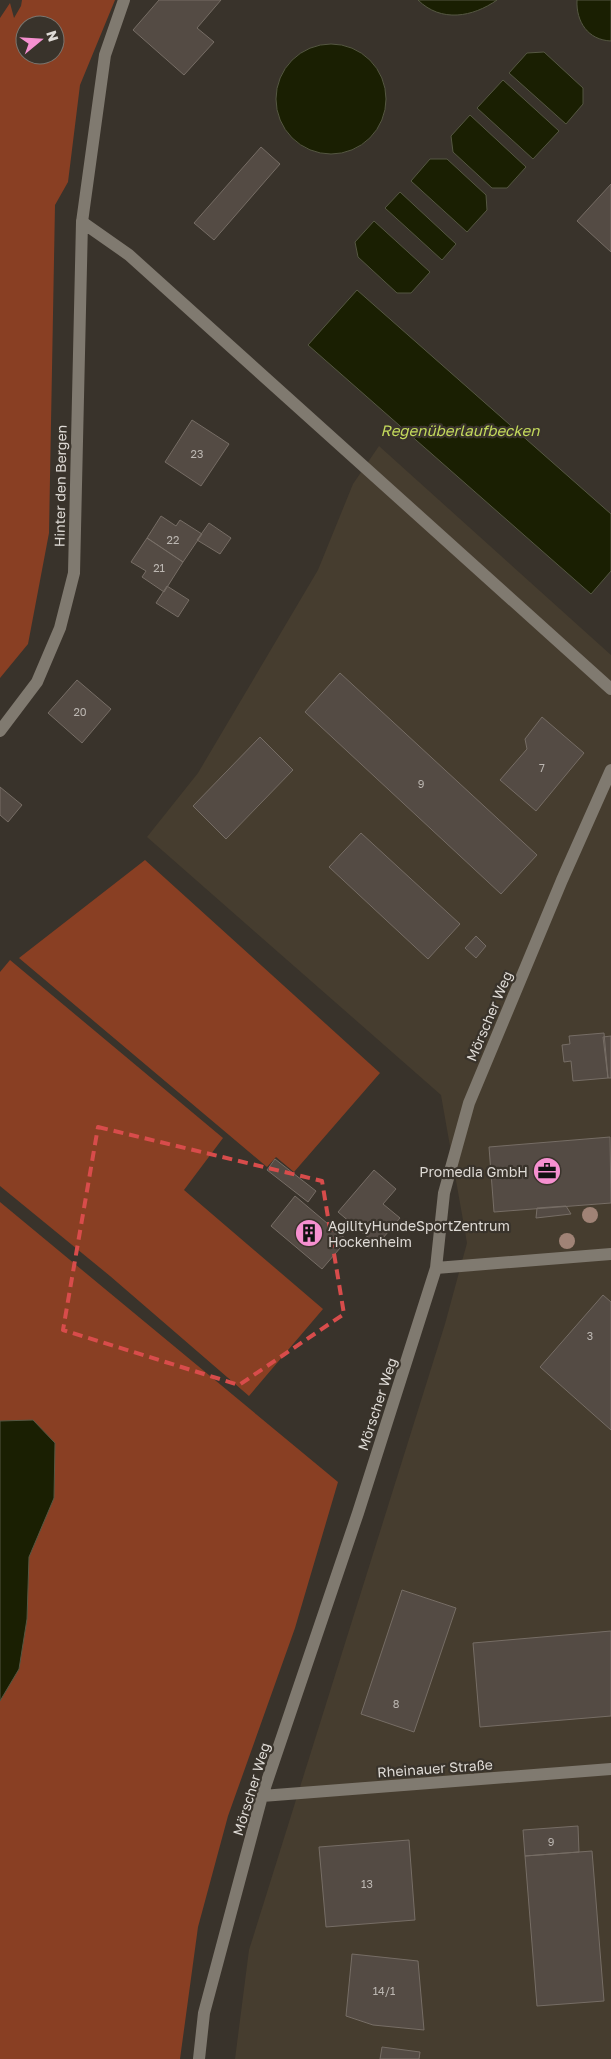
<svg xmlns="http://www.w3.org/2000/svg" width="611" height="2059" font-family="'Golos Text',sans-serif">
  <rect width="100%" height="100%" fill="#39332b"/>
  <path fill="#463d2f" d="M379,446l232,209v1404h-376l14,-109 196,-626 22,-81 -26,-148 -294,-258 51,-64 120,-203 35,-86z"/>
  <path fill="#893f23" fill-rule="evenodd" d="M22,0h93l-35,85 -12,97 -13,23 -6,328 -21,111 -28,34v-660l10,-15 4,15 7,-12zM25,25h30v30h-30z
    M145,860l235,213 -86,99 -18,-15 -9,10 -248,-209z
    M10,960l213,178 -39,52 139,119 -74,87 -139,-120 -110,-90v-214z
    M0,1202l338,280 -43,146 -67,188 -30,111 -18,132h-180z"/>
  <path fill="#1a1f02" stroke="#555742" d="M418,0h79c-24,17 -56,23 -79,0z
    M577,0h34v41c-23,-1 -35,-19 -34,-41z
    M276 99a55 55 0 1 1 110 0a55 55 0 1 1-110 0Z
    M544,52l39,36v16l-17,20 -57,-51 18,-20z
    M503,80l56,51 -26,28 -56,-51z
    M470,115l56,52 -19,21h-15l-39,-36 -2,-16z
    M430,159h17l39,36 1,15 -20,22 -56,-51z
    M400,192l56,52 -14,16 -57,-52z
    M374,221l56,51 -19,21h-14l-39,-36 -3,-15z
    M357,290l254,224v57l-20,23 -283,-249z
    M33,1420l22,23 -1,55 -25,59 -2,62 -8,50 -19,32v-280z"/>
  <path fill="#544b44" stroke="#766d65" d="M159,0h62l-24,28 17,14 -30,33 -51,-45z
    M261,147l19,17 -66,76 -20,-17z
    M611,184v68l-34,-31z
    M192,420l37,24 -28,42 -36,-24z
    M161,516l15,10 4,-6 22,14 -19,28 -36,-24z
    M209,523l22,15 -11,16 -23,-14z
    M147,538l36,24 -19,30 -22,-15 4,-6 -15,-9z
    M167,586l22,14 -11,17 -22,-14z
    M340,673l197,182 -36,39 -196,-182z
    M77,680l34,29 -29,34 -34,-30z
    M542,717l42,36 -48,58 -36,-31 27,-31 -2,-10z
    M260,737l33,33 -67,69 -33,-33z
    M0,787l22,18 -14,17 -8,-7z
    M361,833l99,91 -32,35 -99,-92z
    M476,936l10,10 -10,12 -11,-10z
    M604,1033l4,45 -35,3 -2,-20 -7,1 -2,-17 8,-1 -1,-8z
    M611,1036v42h-3l-5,-41z
    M610,1137l1,66 -117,9 -5,-65z
    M275,1159l41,32 -8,11 -41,-32z
    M374,1170l22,19 -13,15 17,14 -23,27 -39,-33z
    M295,1196l52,44 -25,29 -51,-43z
    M566,1206l5,8 -35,4 1,-10z
    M603,1295l8,7v128l-71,-63z
    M402,1590l54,18 -42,124 -53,-18z
    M611,1631v85l-131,11 -7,-84z
    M578,1826l1,26 -54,4 -2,-26z
    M409,1840l6,80 -89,7 -7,-80z
    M592,1851l12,150 -67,5 -12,-150z
    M352,1954l66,7 6,69 -51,-5 -27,-9z
    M382,2047l38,5 -1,7h-39z"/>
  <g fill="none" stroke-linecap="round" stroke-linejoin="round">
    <path stroke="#807a70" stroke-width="12" d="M82,222l23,-167 19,-55"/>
    <path stroke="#807a70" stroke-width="12" d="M82,222l47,33 482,434
      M0,731l37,-49 23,-54 14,-55 8,-351
      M436,1268l175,-14
      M262,1796l349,-27
      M199,2059l5,-46 58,-217 96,-283 78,-245 8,-75 25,-90 93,-223 49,-110"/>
  </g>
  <g fill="#a08376">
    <circle cx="590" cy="1215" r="8"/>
    <circle cx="567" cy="1241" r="8"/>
  </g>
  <path fill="none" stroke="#d84c4b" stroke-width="4" stroke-dasharray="10 6" stroke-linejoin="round" d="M98,1127l224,54 22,133 -105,71 -176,-55z"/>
  <defs>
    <symbol id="office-disc" viewBox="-11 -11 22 22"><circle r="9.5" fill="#f690d0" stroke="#39332b"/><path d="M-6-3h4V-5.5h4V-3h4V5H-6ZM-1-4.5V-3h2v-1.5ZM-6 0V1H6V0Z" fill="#111"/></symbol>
    <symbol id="building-disc" viewBox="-11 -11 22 22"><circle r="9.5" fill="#f690d0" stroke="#39332b"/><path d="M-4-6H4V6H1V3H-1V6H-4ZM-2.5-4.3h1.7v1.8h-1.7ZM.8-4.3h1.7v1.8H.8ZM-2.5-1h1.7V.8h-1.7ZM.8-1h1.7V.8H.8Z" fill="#111"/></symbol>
  </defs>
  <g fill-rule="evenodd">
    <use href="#office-disc" x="531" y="1155" width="32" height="32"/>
    <use href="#building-disc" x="293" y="1217" width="32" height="32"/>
  </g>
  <g text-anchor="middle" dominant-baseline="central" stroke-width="4.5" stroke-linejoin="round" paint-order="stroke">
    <g font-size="11" fill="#bcb7b2">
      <text x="197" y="453">23</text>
      <text x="173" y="539">22</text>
      <text x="159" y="567">21</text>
      <text x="80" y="711">20</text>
      <text x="542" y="767">7</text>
      <text x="421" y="783">9</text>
      <text x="590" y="1335">3</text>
      <text x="396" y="1703">8</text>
      <text x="551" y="1841">9</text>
      <text x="367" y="1883">13</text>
      <text x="384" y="1990">14/1</text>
    </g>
    <g font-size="14" fill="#dfdbd6" stroke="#39332b">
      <text transform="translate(60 486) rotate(-89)">Hinter den Bergen</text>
      <text transform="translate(489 1016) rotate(-67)">Mörscher Weg</text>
      <text transform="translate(377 1404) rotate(-72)">Mörscher Weg</text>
      <text transform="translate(435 1768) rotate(-4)">Rheinauer Straße</text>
      <text transform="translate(251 1789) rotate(-73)">Mörscher Weg</text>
    </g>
    <g font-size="14" fill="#dfdbd6" stroke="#39332b" text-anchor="end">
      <text x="528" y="1171">Promedia GmbH</text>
      <text x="328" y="1225" text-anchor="start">AgilityHundeSportZentrum<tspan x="328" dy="16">Hockenheim</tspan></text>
    </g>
    <g font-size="15" font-style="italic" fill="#c3d95c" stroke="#39332b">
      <text x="460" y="430">Regenüberlaufbecken</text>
    </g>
  </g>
  <g transform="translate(40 40) rotate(72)"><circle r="24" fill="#39332b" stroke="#7b766f"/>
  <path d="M0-4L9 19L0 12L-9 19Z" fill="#f690d0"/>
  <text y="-8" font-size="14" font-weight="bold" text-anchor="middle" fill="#dfdbd6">N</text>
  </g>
</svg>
